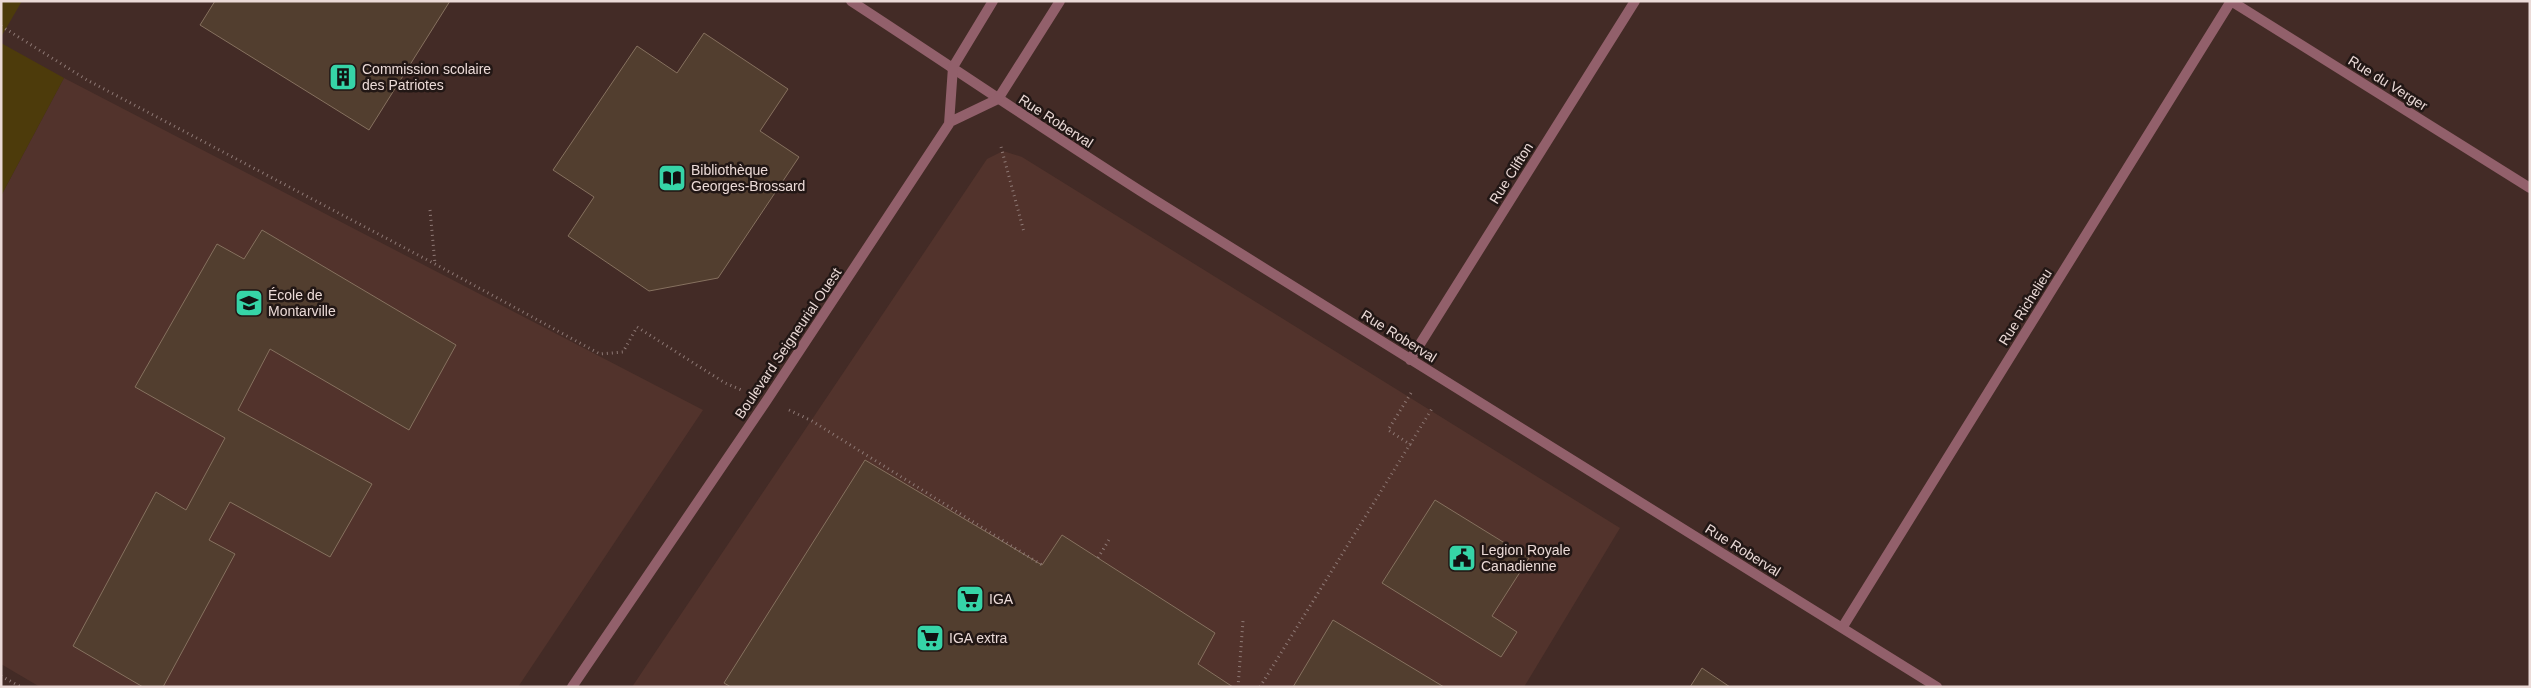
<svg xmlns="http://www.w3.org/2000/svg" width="2531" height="688" font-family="Arial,sans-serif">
  <rect width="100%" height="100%" fill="#432b26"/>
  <path fill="#52332c" d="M64,78l639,332 -185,277h-478l-39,-23v-468z
    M1003,151l19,6 598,371 -96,159h-892l355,-528z"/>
  <path fill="#4d3b0b" d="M1,1h21l-21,36z
    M1,43l63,35 -63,118z"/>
  <path fill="#523e2f" stroke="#86715f" d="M215,1h235l-81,129 -169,-105z
    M704,33l84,56 -28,42 39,26 -81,121 -69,13 -81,-55 26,-39 -41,-27 84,-124 40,27z
    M262,230l194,115 -47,85 -139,-81 -32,61 134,74 -42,73 -100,-55 -21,38 26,14 -72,133h-20l-70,-41 83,-154 30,18 39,-72 -90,-51 82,-143 27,15z
    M865,460l177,105 20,-30 153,98 -17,31 35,23h-502l-7,-4z
    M1435,500l94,58 -37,58 25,16 -16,25 -119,-74z
    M1333,620l111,67h-151z
    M1702,668l28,19h-40z"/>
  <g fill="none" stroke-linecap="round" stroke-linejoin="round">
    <path stroke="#8e7975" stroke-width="3" stroke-dasharray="1 4" stroke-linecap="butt" d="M1,26l86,54 348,184 165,90 23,-2 14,-25 88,56 19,8
      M1001,147l23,85
      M430,210l5,54
      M789,410l23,11 230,144
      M1411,445l-23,-15 23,-37
      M1098,558l12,-20
      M1,676l20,11
      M1238,687l5,-66
      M1260,687l173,-280"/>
    <path stroke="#92606b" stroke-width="10" d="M851,1c101,66 201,134 302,198l784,488
      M2231,1l299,187
      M1410,360l225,-359
      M1842,628l389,-627"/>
    <path stroke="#92606b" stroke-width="10" d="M950,122l48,-23 62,-98
      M572,687l195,-287 182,-276 4,-57 40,-66"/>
  </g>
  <defs>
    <symbol id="building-square" viewBox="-11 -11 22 22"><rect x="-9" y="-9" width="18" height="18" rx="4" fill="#36d4a7" stroke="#221715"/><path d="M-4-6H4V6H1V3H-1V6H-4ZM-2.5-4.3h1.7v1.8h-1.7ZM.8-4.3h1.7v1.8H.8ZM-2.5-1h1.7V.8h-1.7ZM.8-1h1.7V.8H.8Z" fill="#111"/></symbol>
    <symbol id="library-square" viewBox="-11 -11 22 22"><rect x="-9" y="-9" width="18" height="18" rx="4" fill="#36d4a7" stroke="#221715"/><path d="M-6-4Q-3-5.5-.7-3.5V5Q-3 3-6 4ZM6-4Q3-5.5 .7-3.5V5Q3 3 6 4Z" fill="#111"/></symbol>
    <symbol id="school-square" viewBox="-11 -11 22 22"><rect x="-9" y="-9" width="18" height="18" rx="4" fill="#36d4a7" stroke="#221715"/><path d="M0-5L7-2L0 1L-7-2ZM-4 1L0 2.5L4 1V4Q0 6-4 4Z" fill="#111"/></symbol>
    <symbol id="civic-square" viewBox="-11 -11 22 22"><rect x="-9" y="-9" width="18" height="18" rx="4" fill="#36d4a7" stroke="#221715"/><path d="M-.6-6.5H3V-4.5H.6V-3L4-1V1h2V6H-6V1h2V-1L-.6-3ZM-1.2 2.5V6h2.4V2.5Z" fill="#111"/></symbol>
    <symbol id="supermarket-square" viewBox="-11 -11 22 22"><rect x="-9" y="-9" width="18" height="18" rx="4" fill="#36d4a7" stroke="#221715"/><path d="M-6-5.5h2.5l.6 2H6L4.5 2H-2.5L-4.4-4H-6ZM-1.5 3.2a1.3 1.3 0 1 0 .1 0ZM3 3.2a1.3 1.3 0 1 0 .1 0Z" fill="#111"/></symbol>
  </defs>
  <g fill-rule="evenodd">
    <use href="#building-square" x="327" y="61" width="32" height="32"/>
    <use href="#library-square" x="656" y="162" width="32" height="32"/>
    <use href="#school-square" x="233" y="287" width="32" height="32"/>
    <use href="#civic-square" x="1446" y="542" width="32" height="32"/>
    <use href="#supermarket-square" x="954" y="583" width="32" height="32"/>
    <use href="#supermarket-square" x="914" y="622" width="32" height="32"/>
  </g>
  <g text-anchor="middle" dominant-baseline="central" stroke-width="5" stroke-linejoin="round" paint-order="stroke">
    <g font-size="14" fill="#ebdad7" stroke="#221715" text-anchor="start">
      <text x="362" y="69">Commission scolaire<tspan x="362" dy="16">des Patriotes</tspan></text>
      <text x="691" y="170">Bibliothèque<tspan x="691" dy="16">Georges-Brossard</tspan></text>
      <text x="268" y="295">École de<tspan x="268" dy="16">Montarville</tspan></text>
      <text x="1481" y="550">Legion Royale<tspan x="1481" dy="16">Canadienne</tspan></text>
      <text x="989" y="599">IGA</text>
      <text x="949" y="638">IGA extra</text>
    </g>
    <g font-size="14" fill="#ebdad7" stroke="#221715">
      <text transform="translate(2388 83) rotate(32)">Rue du Verger</text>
      <text transform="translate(1056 121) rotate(33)">Rue Roberval</text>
      <text transform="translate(1511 173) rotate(-58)">Rue Clifton</text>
      <text transform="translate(2025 307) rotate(-58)">Rue Richelieu</text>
      <text transform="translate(1399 336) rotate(32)">Rue Roberval</text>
      <text transform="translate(788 343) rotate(-56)">Boulevard Seigneurial Ouest</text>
      <text transform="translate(1743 550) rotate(32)">Rue Roberval</text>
    </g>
  </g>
  <rect width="2531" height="688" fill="none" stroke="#ebdad7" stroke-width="5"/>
</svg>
